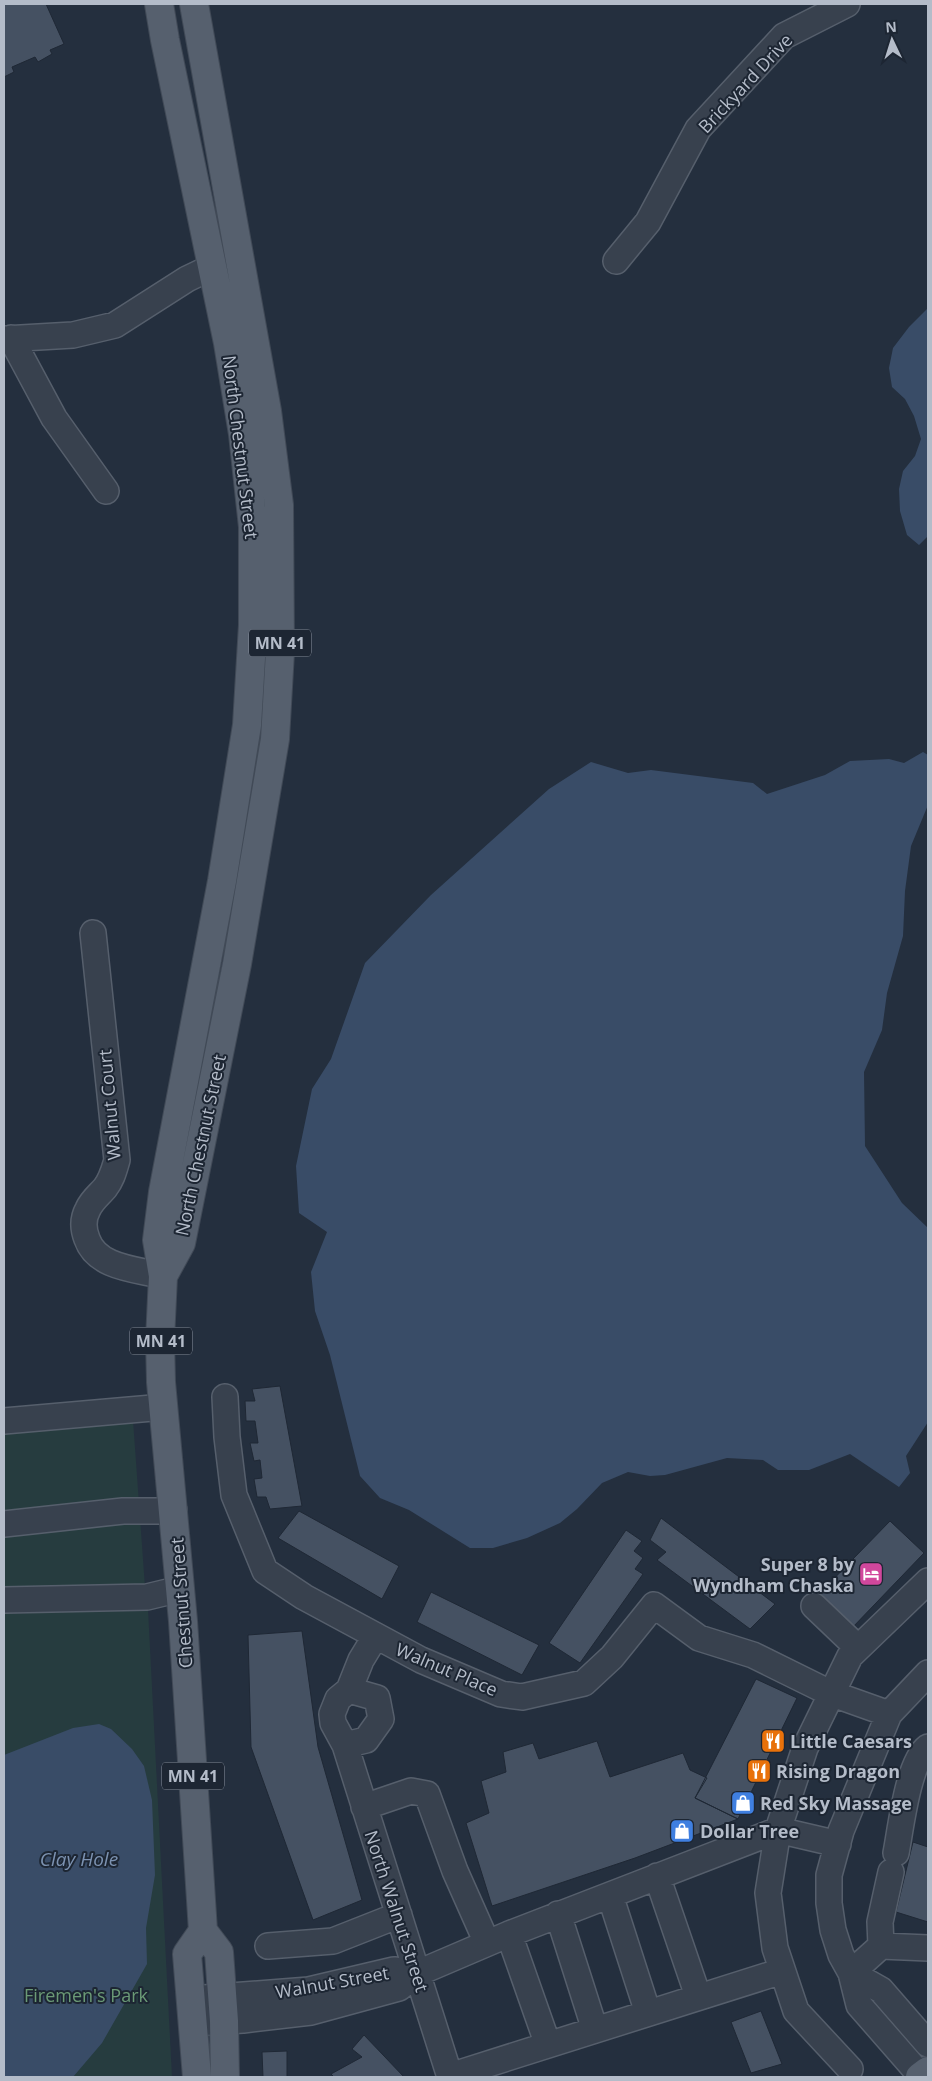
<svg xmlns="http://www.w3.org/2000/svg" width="932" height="2081" font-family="'Open Sans',sans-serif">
  <rect width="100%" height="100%" fill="#242f3e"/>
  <path fill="#263c3f" d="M133,1420l12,167 -141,1v-156z
    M148,1609l24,468h-168v-463z"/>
  <path fill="#394c67" d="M928,308v228l-9,9 -12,-10 -7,-24 -1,-22 4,-18 12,-15 6,-17 -7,-23 -9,-17 -13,-12 -3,-19 4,-20 16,-21z
    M923,752l5,3v50l-17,41 -6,45 -2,45 -16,57 -5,37 -18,42 1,74 37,57 26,25v194l-22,34 4,17 -11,14 -49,-33 -41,16h-31l-15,-10 -36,-2 -62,17 -15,1 -22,-4 -26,11 -25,26 -17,14 -33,15 -34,10h-23l-61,-38 -29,-12 -20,-22 -30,-121 -15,-44 -4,-39 16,-40 -28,-19 -3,-47 16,-77 19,-30 34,-96 66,-68 118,-106 42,-27 37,11 23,-3 102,13 14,11 58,-19 25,-14 39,-2 15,4z
    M99,1724l12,5 21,20 12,17 8,34 3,75 -9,53 1,36 -45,79 -29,34h-69v-322l69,-27z"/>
  <path fill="#455162" stroke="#1f2835" d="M4,4h42l18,40 -14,6 2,4 -14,8 -3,-5 -23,10 2,5 -10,5z
    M280,1386l22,120 -32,3 -4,-12h-9l-3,-18 8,-1 -2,-18 -6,1 -4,-18h8l-3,-22h-9l-1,-20h10l-3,-12z
    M299,1511l100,55 -17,33 -104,-61z
    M661,1518l114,86 -25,25 -93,-69 9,-8 -16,-12z
    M890,1521l34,32 -72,75 -34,-33z
    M626,1530l16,11 -8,10 9,7 -8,11 8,5 -63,89 -31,-20z
    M431,1592l108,53 -17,30 -105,-53z
    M302,1631l16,116 44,153 -49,20 -62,-173 -3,-112z
    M756,1679l41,19 -59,121 -43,-21z
    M597,1741l13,36 73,-24 7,17 17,8 -12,20 43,21 -103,39 -143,48 -26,-83 23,-10 -8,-32 25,-9 -3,-20 30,-9 6,16z
    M913,1842l15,5v75l-32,-10z
    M761,2011l21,53 -31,9 -20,-51z
    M364,2035l40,42h-70l-3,-3 31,-17 -10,-8z
    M287,2051v26h-24l-1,-25z"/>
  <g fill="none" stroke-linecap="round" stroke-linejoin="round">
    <defs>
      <path id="minor" d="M616,261l32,-39 50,-93 86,-93 63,-32
        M11,338l43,80 52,73
        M4,339l69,-4 42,-10 72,-46 25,-12
        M93,933l24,227c-3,10 -5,19 -12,28 -6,7 -13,12 -17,21 -5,9 -5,20 -1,30 10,29 49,30 76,37
        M225,1397l2,40 7,58 31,76 39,26 117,63 80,34 21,3 62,-14 28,-26 42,-52 45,33 54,17 77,38 59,21
        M4,1421l160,-14
        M4,1524l119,-13h51
        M4,1600l143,-3 33,-8
        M814,1606l44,42
        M375,1637l-14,23 -12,30 -11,9 -6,15 1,9 12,22 105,332
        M345,1745l21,-5 15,-21 -4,-21 -28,-8
        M364,1807l47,-16 16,3 28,77 32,72
        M896,1853c5,-26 12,-91 32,-106
        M657,1876l41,120
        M610,1895l38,118
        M558,1914l37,116
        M509,1934l39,111
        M268,1946l65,-5 66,-26
        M881,1946l-1,-24 11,-50
        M851,1973l30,17 47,54
        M851,1973l30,-27 47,2
        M191,1999l118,-9 85,-20 24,3
        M193,2023l50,-3 68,-8 88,-24 19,-15 91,-39 269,-104 60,14
        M850,2069l-54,-58 -21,-63 -7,-55 10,-63 27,-82 45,-92 78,-75
        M450,2076l332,-105
        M921,2076l-62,-71 -8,-32 -10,-18 -8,-25 -4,-27v-28l12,-44 48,-117 39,-41"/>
      <path id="major" d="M159,4l6,36 63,303 15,91 10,93v98l-6,100 -25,156 -59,311 -6,48 6,36 -3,64 1,42 22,239 20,310 16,21 5,69 1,56
        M163,1276l18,-33 56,-279 38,-225 5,-87 -1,-147 -12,-94 -73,-407
        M197,2077l-10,-123 16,-23
        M920,2077l8,-6"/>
    </defs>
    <use href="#minor" stroke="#565f6c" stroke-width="28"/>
    <use href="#major" stroke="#414a57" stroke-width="30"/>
    <use href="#minor" stroke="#38414e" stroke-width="25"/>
    <use href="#major" stroke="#56606e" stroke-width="28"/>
  </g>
  <defs>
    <symbol id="hotel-square" viewBox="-11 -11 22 22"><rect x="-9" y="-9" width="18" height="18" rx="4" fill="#d1479c" stroke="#1d2633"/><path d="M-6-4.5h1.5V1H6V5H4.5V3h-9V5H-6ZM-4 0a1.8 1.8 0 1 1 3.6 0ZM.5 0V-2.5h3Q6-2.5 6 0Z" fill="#fff"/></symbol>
    <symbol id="restaurant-square" viewBox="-11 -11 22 22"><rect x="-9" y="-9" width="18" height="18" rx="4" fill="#e8710a" stroke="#1d2633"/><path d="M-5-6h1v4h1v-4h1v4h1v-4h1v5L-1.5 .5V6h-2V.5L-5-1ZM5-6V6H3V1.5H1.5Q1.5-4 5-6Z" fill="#fff"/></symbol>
    <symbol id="shop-square" viewBox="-11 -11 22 22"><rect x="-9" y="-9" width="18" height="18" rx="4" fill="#3f7fe0" stroke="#1d2633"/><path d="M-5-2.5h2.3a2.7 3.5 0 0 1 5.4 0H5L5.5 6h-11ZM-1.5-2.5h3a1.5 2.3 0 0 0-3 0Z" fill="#fff"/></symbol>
  </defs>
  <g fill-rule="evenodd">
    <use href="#hotel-square" x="857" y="1560" width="28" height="28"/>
    <use href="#restaurant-square" x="759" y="1727" width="28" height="28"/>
    <use href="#restaurant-square" x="745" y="1757" width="28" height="28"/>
    <use href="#shop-square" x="729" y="1789" width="28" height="28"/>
    <use href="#shop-square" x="668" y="1817" width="28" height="28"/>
  </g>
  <g text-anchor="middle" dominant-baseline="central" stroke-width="4" stroke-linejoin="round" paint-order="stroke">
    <g fill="#1d2633" stroke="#878f9c" stroke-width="1">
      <rect x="249" y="629.5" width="62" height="27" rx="4"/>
      <rect x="130" y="1327.5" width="62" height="27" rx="4"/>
      <rect x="162" y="1762.5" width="62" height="27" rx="4"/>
    </g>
    <g font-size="16" font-weight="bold" fill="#b4bcc9">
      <text x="280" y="643">MN 41</text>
      <text x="161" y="1341">MN 41</text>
      <text x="193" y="1776">MN 41</text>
    </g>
    <g font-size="18" fill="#b4bcc9" stroke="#1d2633">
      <text transform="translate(745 83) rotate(-47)">Brickyard Drive</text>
      <text transform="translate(241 447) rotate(83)">North Chestnut Street</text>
      <text transform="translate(109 1105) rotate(-95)">Walnut Court</text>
      <text transform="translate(200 1145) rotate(-78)">North Chestnut Street</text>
      <text transform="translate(181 1603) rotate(-94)">Chestnut Street</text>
      <text transform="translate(447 1669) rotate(23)">Walnut Place</text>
      <text transform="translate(397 1911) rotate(72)">North Walnut Street</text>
      <text transform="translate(332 1982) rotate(-10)">Walnut Street</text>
    </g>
    <g font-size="18" font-weight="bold" fill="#b4bcc9" stroke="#1d2633" text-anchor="start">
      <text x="854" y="1564" text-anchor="end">Super 8 by<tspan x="854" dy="21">Wyndham Chaska</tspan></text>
      <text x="790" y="1741">Little Caesars</text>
      <text x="776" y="1771">Rising Dragon</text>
      <text x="760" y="1803">Red Sky Massage</text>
      <text x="700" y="1831">Dollar Tree</text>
    </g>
    <g font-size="18" fill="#6b9a76" stroke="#1d2633">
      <text x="86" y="1995">Firemen's Park</text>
    </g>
    <g font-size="19" font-style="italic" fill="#7c92b1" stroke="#1d2633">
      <text x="79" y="1859">Clay Hole</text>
    </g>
  </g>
  <rect width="932" height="2081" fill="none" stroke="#b4bcc9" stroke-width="10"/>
  <g transform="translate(892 40) rotate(356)" stroke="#1d2633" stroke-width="4" paint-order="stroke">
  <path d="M0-4L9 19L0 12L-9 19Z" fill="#b4bcc9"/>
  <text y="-8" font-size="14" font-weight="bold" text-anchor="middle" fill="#b4bcc9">N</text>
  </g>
</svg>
